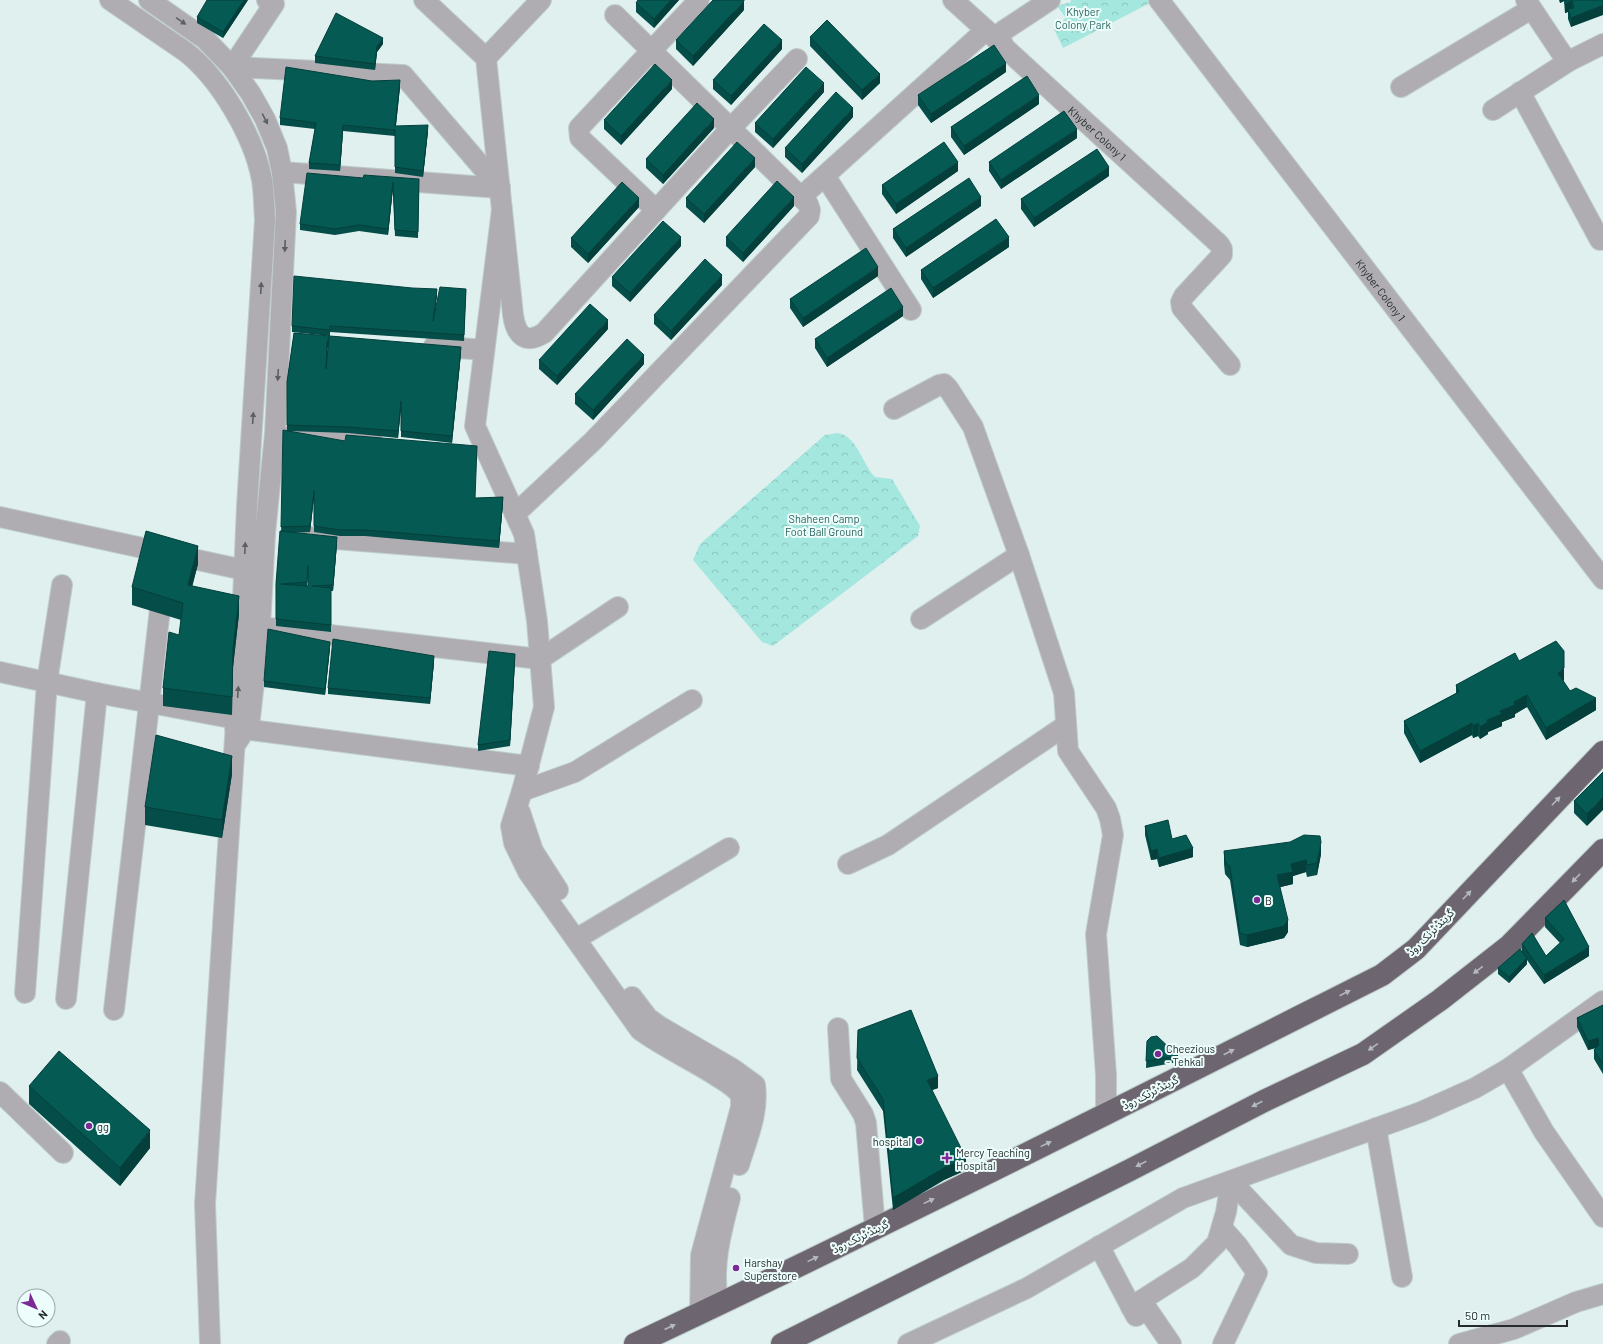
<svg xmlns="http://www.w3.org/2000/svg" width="1603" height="1344" font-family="Barlow,'Noto Sans Arabic',sans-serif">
  <defs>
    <pattern id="forest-crowns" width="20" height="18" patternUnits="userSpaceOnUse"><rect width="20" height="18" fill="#a4e7df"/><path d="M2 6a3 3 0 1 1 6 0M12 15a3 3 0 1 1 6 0" fill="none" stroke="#8dc6c0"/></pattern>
  </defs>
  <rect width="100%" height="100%" fill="#dff0ee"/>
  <path fill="url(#forest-crowns)" d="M1071,0h77l2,3 -87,45 -9,-19 12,-11 -9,-12 14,-4z
    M838,433c20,4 24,31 37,44l17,2 28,47 -2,10 -145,110 -11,-4 -69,-82 7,-16 125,-109z"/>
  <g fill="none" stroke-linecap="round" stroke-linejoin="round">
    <defs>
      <g id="minor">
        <path d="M110,0l76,52c34,27 68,84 76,128 2,12 2,26 3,40l-18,286 -6,139 -36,559 5,140"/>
        <path d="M149,0l56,39 27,28 19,27 14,25 12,29 5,24 4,40 -11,221 -10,101 -5,93 -10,91 -4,10 -9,14"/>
        <path d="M424,0l62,58 27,257c3,20 12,30 31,18l186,-204 67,-70"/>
        <path d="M953,0l43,39"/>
        <path id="s1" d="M1050,0l-47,31c-3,7 -2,10 2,17l214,196 3,5v6l-38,41 -3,6 1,6 48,57"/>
        <path id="s2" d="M1159,0l444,579"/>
        <path d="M1526,0l38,57 5,4 34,-17"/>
        <path d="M486,58l55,-58"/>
        <path d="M232,67l171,8 97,113"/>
        <path d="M232,67l42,-63 -7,-4"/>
        <path d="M1401,87l130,-78"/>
        <path d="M1520,92l80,148"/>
        <path d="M1493,110l76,-49"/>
        <path d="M282,172l218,16"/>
        <path d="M825,176l86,134"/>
        <path d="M801,197l185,-167"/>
        <path d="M502,209l-27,217 49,108 13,87 7,86 -22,84 -11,35 3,17 14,29 112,158c23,17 50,29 75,45 9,6 20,11 26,21v11l-40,148 -1,59"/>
        <path d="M656,210l-76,-72 -1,-10 120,-128"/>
        <path d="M434,346l50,4"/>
        <path d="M894,409l45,-24 5,-1 4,4 25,39 46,128 45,138 4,58 38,57 4,11 3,16 -17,99 10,141v39"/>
        <path d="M292,435l80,6"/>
        <path d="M515,514l78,-73 216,-225 1,-6 -2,-6 -193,-189"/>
        <path d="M0,517l244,53"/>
        <path d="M310,537l217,17"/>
        <path d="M921,619l98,-64"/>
        <path d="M260,627l280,32 78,-52"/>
        <path d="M0,672l97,21 139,26"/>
        <path d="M235,728l294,38"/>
        <path d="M522,791l53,-19 117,-72"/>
        <path d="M520,812l13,39 25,39"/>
        <path d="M848,864l40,-19 177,-119"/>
        <path d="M576,939l153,-91"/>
        <path d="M25,993l22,-311 15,-97"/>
        <path d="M632,997l16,21 11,8 74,43 22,16c4,27 -8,54 -16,80"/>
        <path d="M66,999l31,-306"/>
        <path d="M114,1010l46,-401"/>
        <path d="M838,1028l3,51 22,35 3,9 9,105"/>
        <path d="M1508,1069l36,63 59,85"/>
        <path d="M0,1092l63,61"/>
        <path d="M1376,1128l26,149"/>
        <path d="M1231,1181l60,64 25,8 32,1"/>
        <path d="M1222,1228l16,18 19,27 -34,71"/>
        <path d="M1099,1246l37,70 11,-7 24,35"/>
        <path d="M718,1305c-6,-39 2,-69 12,-107"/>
        <path d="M1131,1307l61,-39 25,-25 9,-31 5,-31"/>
        <path d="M57,1344l3,-3"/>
        <path d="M908,1344l119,-56 156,-90 238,-86 54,-24 33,-19 95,-68"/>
        <path d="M1459,1344l55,-15 62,-27 27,-8"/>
      </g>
      <path id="highway" d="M635,1344c251,-118 499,-244 747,-369l34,-26 187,-197
        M782,1344l348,-174 134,-69 99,-47 77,-54 69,-54 94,-96"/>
    </defs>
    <use href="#minor" stroke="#becdcb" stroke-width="22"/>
    <use href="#highway" stroke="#becdcb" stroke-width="24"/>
    <use href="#minor" stroke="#b0adb2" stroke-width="20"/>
    <use href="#highway" stroke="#6d6570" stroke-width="22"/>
  </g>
  <path fill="#044d48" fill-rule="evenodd" d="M248,0l-25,38 -26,-15v-6z
    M679,0l-25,28 -18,-16v-9z
    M1559,0h44l-32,27 -3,-8v-7l-3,1 -1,-12 -4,2z
    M744,10l-51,56 -17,-17v-9z
    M810,37l70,46 -18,17 -52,-54z
    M383,44l-6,8 -2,18 -60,-7v-7z
    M782,49l-51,56 -18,-16v-9z
    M1006,72l-75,51 -13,-18v-10z
    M400,87l-4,39 32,5 -5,46 -28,-4v-37l-52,-5 -3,40 -31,-2v-6l6,-34 -35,-4v-7z
    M672,89l-51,56 -17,-16v-9z
    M824,92l-51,56 -18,-16v-9z
    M1039,104l-75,51 -13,-18v-10z
    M853,117l-51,56 -17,-16v-9z
    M714,128l-51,56 -17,-16v-9z
    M1077,138l-76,51 -12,-18v-9z
    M755,167l-51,56 -18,-16v-9z
    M958,171l-62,43 -14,-20v-9z
    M1109,176l-75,51 -13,-18v-10z
    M363,178l56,1 -1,59 -23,-2 -2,-48 -5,47 -29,-4 -24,4 -35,-5v-6z
    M794,206l-51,56 -17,-16v-9z
    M981,206l-75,51 -13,-19v-9z
    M639,207l-51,56 -17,-16v-9z
    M681,246l-51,56 -18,-16v-9z
    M1009,247l-76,51 -12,-19v-9z
    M878,276l-75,51 -13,-19v-9z
    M722,285l-51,55 -17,-16v-9z
    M466,289l-2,52 -134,-9v4l-38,-4v-6l145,-31 -2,14z
    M903,316l-76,51 -12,-19v-9z
    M608,329l-51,56 -18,-16v-9z
    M294,333l167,20 -9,90 -51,-6v-28l-3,29 -50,-5 -58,-2 185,67 28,5 -4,45 -134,-12h-25l-26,-4v-34l-4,34 -18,1 45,10 -4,48h-2v41l-55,-6v-42l5,-52 6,-101v-49zM328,345l-2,21 1,-17zM308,573v13h-1z
    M644,364l-51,56 -18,-16v-10z
    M198,564l-6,22 47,28 -6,53 -1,48 -69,-9v-18l16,-53 2,-15 -49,-15v-18z
    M330,648l-5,47 -61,-8v-6z
    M515,660l-5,86 -32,5v-6z
    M1519,661l45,19 -1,1 7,10 26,19 -50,30 -19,-33 -12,7v3l-13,5v4l-14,6v2l-8,5 -2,-3 -5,2 -1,-3 -52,28 -16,-30v-12l52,-28v-8z
    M434,662l-4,42 -102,-10v-6z
    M1603,772l-16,54 -13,-13v-12z
    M232,774l-10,64 -77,-13v-18z
    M1145,826l27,13 21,18 -34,10 -2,-8 -6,1 -6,-25z
    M1224,851l97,3 -4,21 -10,2 -1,-5 -13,4v8l-13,3 8,45 -4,6 -37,9 -7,-2 -10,-65 -5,-6 -1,-10z
    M1545,918l44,38 -45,28 -17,-24v4l-18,19 -11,-9v-6l24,-17v-7l24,12 14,-13 -15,-16z
    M1603,1005v69l-9,-15v-9l3,-2 -9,2 -11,-23v-9z
    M858,1030l80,58 -6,2 34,80 -22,10 -51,30 -10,-99 -26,-41z
    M1147,1041l31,15v6l-32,6z
    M29,1086l121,62 -30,38 -91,-82z"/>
  <path fill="#043f3b" d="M244,0h4l-25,38v-6z
    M671,0h8l-25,28v-9z
    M1560,0h4v1l-4,2z
    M744,1v9l-51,56v-10z
    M1572,1v9l-4,-1v3l-3,1v-9z
    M1603,5v10l-32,12v-9z
    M383,38v6l-6,8 -2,18v-6l2,-18z
    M782,40v9l-51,56v-9z
    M1006,63v9l-75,51v-9z
    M880,74v9l-18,17v-10z
    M400,80v7l-5,46v-7z
    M672,80v9l-51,56v-9z
    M824,83v9l-51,56v-9z
    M1039,95v9l-75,51v-9z
    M853,108v9l-51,56v-9z
    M714,119v9l-51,56v-9z
    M343,125v6l-3,40v-6z
    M428,125v6l-5,46v-6z
    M1077,129v9l-76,51v-9z
    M755,158v9l-51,56v-9z
    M958,162v9l-62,43v-10z
    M1109,167v9l-75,51v-9z
    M393,182v6l-5,47v-6z
    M794,197v9l-51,56v-9z
    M981,197v9l-75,51v-9z
    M639,198v9l-51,56v-9z
    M681,237v9l-51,56v-9z
    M1009,237v10l-76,51v-10z
    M878,267v9l-75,51v-9z
    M722,275v10l-51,55v-9z
    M437,289v6l-4,32v-6z
    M903,307v9l-76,51v-9z
    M608,320v9l-51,56v-9z
    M329,337v6l-2,6v-6z
    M461,347v6l-9,90v-7z
    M644,355v9l-51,56v-10z
    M401,401v6l-3,31v-7z
    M314,491v6l-4,35v-6z
    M503,497v6l-4,45v-7z
    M337,537v6l-4,48v-6z
    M198,546v18l-10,39v-18z
    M239,596v18l-6,53 -1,48 1,-66z
    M330,642v6l-5,47v-6z
    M515,654v6l-5,86v-6z
    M434,656v6l-4,42v-6z
    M1564,668v12l-6,6v-13z
    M1527,695v12l-12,7v3l-13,5v4l-14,6v2l-8,5v-12l7,-7 13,-9z
    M1596,698v12l-50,30v-12z
    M1472,723v12l-52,28v-12z
    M1478,723v13l-5,2v-12z
    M232,756v18l-10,64v-18z
    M1603,797v13l-16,16v-12z
    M1321,842v12l-4,21v-12z
    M1193,848v9l-34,10v-9z
    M1157,849v10l-6,1v-9z
    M1306,860v12l-13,4v8l-16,4v-13l14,-11z
    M1288,920v12l-4,6 -37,9v-12z
    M1589,947v9l-45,28v-9z
    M1527,958v6l-18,19v-6z
    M1598,1038v9l-10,3v-9z
    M938,1076v12l-11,4v-12z
    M150,1130v18l-30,38v-18z
    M966,1158v12l-22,10 -51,30v-12l51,-30z"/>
  <path fill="#055a54" stroke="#043f3b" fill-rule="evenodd" d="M207,0h37l-21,32 -26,-15z
    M638,0h33l-17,19 -18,-16z
    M713,0h31v1l-51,55 -17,-16z
    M1565,0h38v5l-32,13 -3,-9 6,-1 -2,-7 -7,3z
    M336,13l47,25 -6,8 -2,18 -60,-8z
    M827,20l53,54 -18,16 -52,-53z
    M764,24l18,16 -51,56 -18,-16z
    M994,45l12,18 -75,51 -13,-19z
    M655,64l17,16 -51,56 -17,-16z
    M286,67l86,14 28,-1 -5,46 33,-1 -5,46 -28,-4v-37l-52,-5 -3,40 -31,-2 7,-40 -36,-5z
    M806,67l18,16 -51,56 -18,-16z
    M1027,76l12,19 -75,51 -13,-19z
    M836,92l17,16 -51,56 -17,-16z
    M697,103l17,16 -51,56 -17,-16z
    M1064,111l13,18 -76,51 -12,-18z
    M737,142l18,16 -51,56 -18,-16z
    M944,142l14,20 -62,42 -14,-19z
    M1097,149l12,18 -75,51 -13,-19z
    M307,173l56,5 1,-3 55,4 -1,53 -23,-2 -2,-48 -5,47 -29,-4 -24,4 -35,-5z
    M969,178l12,19 -75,51 -13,-19z
    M777,181l17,16 -51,56 -17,-16z
    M622,182l17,16 -51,56 -17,-16z
    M996,219l13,18 -76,51 -12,-18z
    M663,221l18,16 -51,56 -18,-16z
    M866,248l12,19 -75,51 -13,-19z
    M705,259l17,16 -51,56 -17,-16z
    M294,276l118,12 25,1 -4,32 7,-34 26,2 -2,46 -134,-9v4l-38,-4z
    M891,288l12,19 -76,51 -12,-19z
    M590,304l18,16 -51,56 -18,-16z
    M294,333l167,14 -9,89 -51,-5v-30l-3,30 -50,-4 -61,-2v-43zM329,337l-3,32 1,-26z
    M627,339l17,16 -51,55 -18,-16z
    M283,430l62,11 1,-6 131,11 -2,52 28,-1 -4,44 -134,-11h-25l-26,-4v-35l-4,35 -29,1z
    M146,531l52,15 -10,39 51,11 -6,53 -1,48 -69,-9 6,-56 10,3 4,-32 -51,-16z
    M280,531l57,6 -4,48 -21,1 19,2v37l-55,-6v-35zM308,566v20l-27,-2 26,-2z
    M268,629l62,13 -5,47 -61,-8z
    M333,639l101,17 -4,42 -102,-10z
    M1556,641l8,10v17l-6,5 12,18 6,-3 20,10 -50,30 -19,-33 -13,7 1,3 -15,6 2,3 -15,6 1,2 -8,5 -2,-4 -5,3 -1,-3 -52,28 -16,-30 55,-29 -3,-7 59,-32 4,8z
    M489,651l26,3 -5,86 -32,5z
    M156,735l76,21 -10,64 -77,-13z
    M1603,772v25l-16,17 -13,-13z
    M1168,820l4,19 14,-4 7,13 -34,10 -2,-9 -6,2 -6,-25z
    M1304,835l16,1 1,6 -4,21 -10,2 -1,-5 -15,4 2,8 -16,3 11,45 -4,6 -37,9 -7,-2 -10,-66 -5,-6 -1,-10 66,-9z
    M1564,900l25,47 -45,28 -22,-31 10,-11 14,23 18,-17 -19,-21z
    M1520,949l7,9 -18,19 -11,-9z
    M1603,1005v59l-9,-14 5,-5 -1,-7 -10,3 -11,-23z
    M911,1010l27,66 -11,4 39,78 -22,10 -51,30 -10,-99 -26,-41 1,-28z
    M1157,1036l21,20 -32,5 1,-20 4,-4z
    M59,1051l91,79 -30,38 -91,-82z"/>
  <defs><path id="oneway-solid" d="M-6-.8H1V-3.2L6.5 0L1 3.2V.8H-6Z"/></defs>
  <g fill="#5d6061">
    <use href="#oneway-solid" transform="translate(181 21) rotate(34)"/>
    <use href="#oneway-solid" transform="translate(265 119) rotate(63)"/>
    <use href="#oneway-solid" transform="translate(285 246) rotate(92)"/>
    <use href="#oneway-solid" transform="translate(261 288) rotate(-87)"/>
    <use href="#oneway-solid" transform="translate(278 375) rotate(93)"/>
    <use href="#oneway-solid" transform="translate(253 418) rotate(-86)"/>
    <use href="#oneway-solid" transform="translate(245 548) rotate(-88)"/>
    <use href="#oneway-solid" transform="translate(238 692) rotate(-86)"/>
  </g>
  <g fill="#b3b9bc">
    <use href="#oneway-solid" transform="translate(1556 801) rotate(-46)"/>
    <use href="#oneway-solid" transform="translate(1576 878) rotate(134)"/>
    <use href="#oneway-solid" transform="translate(1467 895) rotate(-46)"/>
    <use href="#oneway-solid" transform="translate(1478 970) rotate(142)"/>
    <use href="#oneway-solid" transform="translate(1345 993) rotate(-27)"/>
    <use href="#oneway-solid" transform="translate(1373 1047) rotate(145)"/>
    <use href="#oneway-solid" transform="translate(1229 1052) rotate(-27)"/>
    <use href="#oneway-solid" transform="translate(1257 1104) rotate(153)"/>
    <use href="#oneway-solid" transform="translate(1046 1144) rotate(-26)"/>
    <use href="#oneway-solid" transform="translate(1141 1164) rotate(153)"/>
    <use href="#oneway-solid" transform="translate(929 1201) rotate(-26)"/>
    <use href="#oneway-solid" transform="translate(813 1259) rotate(-26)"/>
    <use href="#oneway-solid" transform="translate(670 1327) rotate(-25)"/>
  </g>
  <g fill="#7c2897" stroke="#ecfdfb" stroke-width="1.5">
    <circle cx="1257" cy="900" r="4"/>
    <circle cx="1158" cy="1054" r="4"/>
    <circle cx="89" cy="1126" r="4"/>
    <circle cx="919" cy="1141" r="4"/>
    <path d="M945 1152h4v4h4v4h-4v4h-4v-4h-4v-4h4z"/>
    <circle cx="736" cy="1268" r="4"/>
  </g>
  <g text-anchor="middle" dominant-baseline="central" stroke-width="4" stroke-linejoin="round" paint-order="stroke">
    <g font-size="11" fill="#28635d" stroke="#ecfdfb">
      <text x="1083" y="11">Khyber<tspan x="1083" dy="13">Colony Park</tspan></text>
      <text x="824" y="518">Shaheen Camp<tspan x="824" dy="13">Foot Ball Ground</tspan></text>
    </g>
    <g font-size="11" fill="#252c2b" stroke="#ecfdfb">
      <text stroke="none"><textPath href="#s1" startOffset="200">Khyber Colony 1</textPath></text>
      <text stroke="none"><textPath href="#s2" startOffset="365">Khyber Colony 1</textPath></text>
      <text transform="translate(1430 932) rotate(-45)">گرینڈ ٹرنک روڈ</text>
      <text transform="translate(1150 1092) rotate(-27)">گرینڈ ٹرنک روڈ</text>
      <text transform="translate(860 1236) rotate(-26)">گرینڈ ٹرنک روڈ</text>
    </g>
    <g font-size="11" fill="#252c2b" stroke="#ecfdfb" text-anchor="start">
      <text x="1265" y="900">B</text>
      <text x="1166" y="1048">Cheezious<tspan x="1166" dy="13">- Tehkal</tspan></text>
      <text x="97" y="1126">gg</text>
      <text x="911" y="1141" text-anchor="end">hospital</text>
      <text x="956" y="1152">Mercy Teaching<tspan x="956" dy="13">Hospital</tspan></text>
      <text x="744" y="1262">Harshay<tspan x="744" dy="13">Superstore</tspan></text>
    </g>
  </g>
  <g transform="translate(36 1308) rotate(134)"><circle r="19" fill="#ecfdfb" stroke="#9ca9a8"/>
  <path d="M0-3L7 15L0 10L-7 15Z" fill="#7c2897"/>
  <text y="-6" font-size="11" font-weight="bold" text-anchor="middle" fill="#252c2b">N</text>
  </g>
  <path d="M1459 1320v6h108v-6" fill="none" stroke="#252c2b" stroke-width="2"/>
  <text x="1465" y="1320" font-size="12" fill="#252c2b" stroke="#ecfdfb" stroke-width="3" paint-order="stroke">50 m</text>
</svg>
